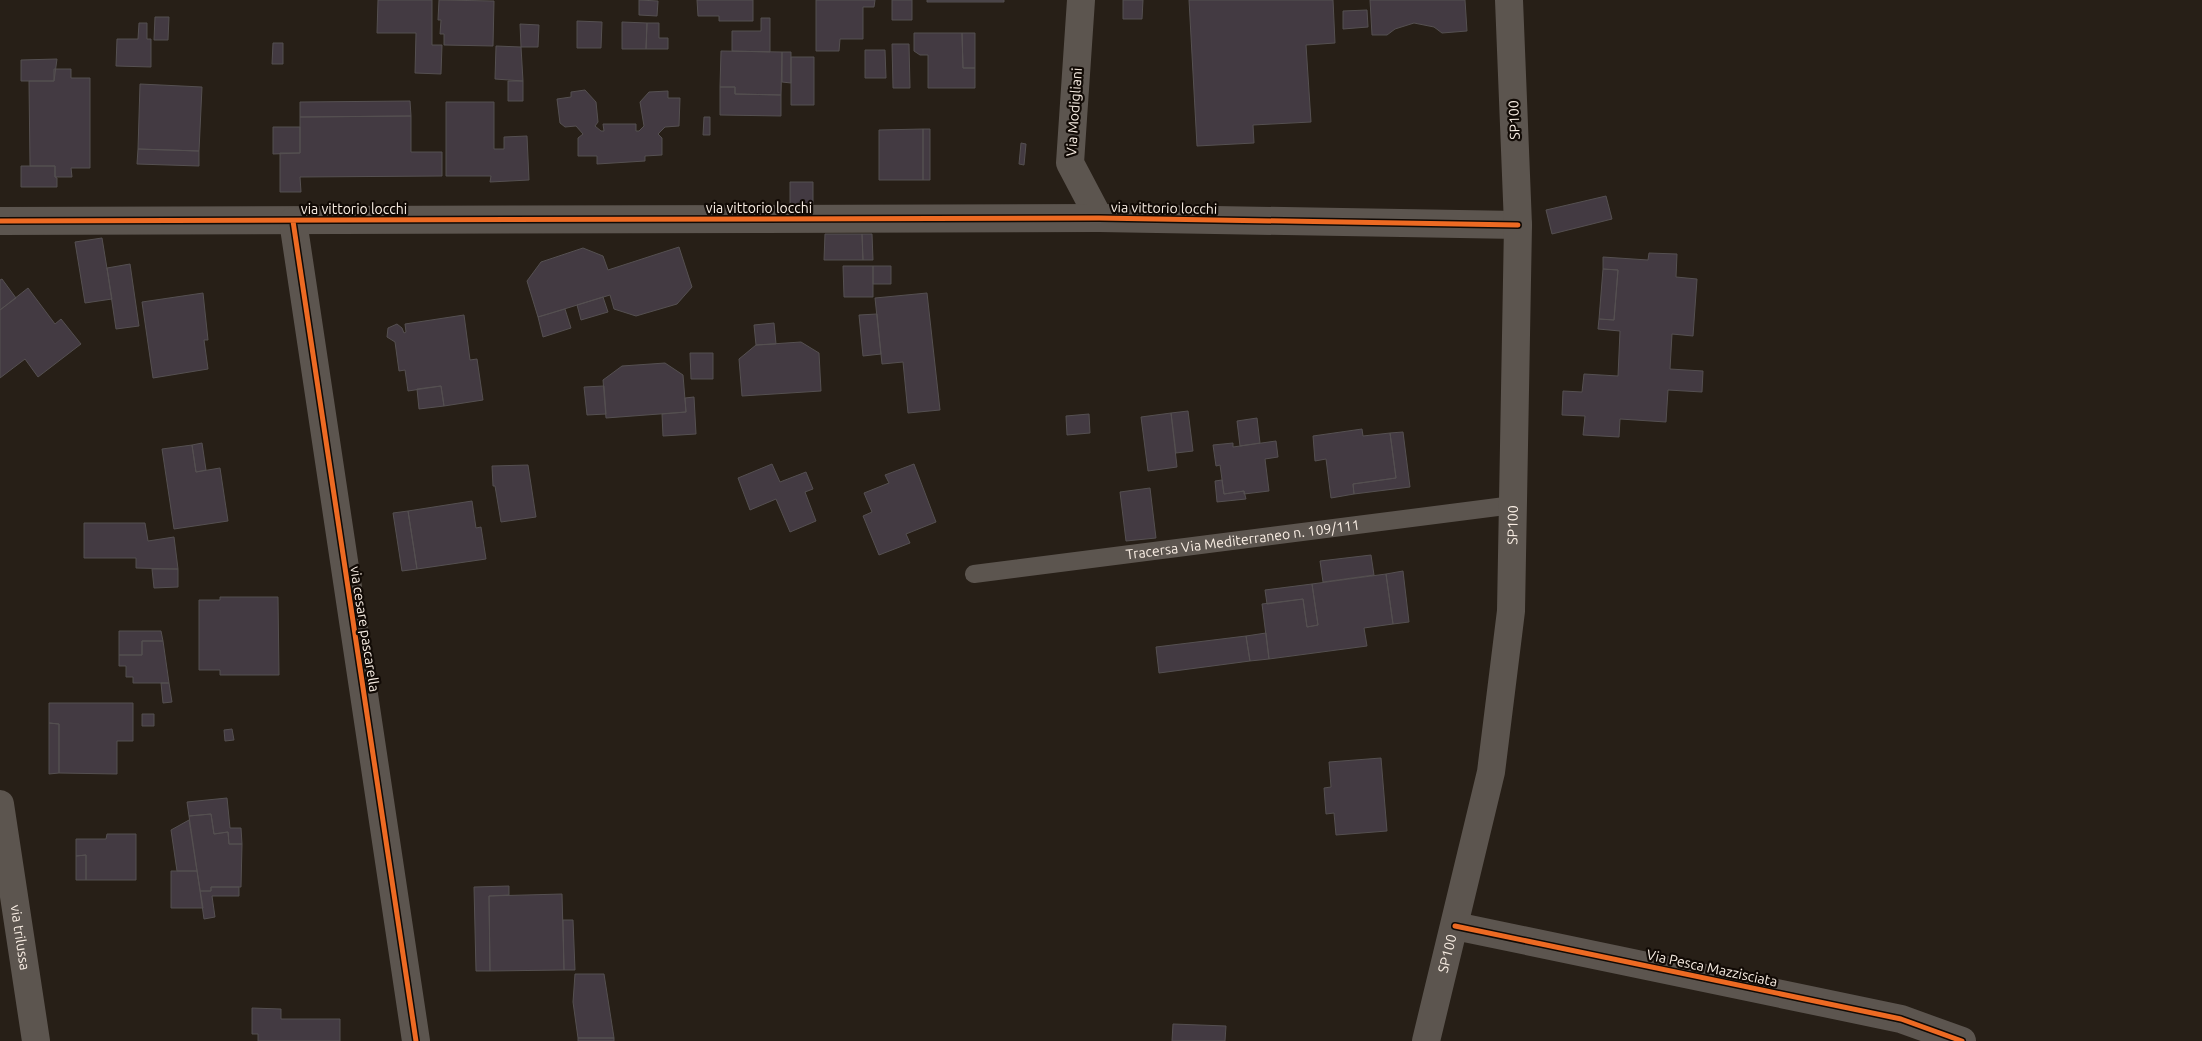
<svg xmlns="http://www.w3.org/2000/svg" width="2202" height="1041" font-family="Ubuntu,sans-serif">
  <rect width="100%" height="100%" fill="#271f17"/>
  <path fill="#433a42" stroke="#555051" d="M378,0h54v45h10l-1,29 -26,-1 1,-40h-39z
    M439,0l55,1 -1,45 -49,-1v-11h-4l1,-14h-3z
    M639,0l19,1 -1,15 -18,-1z
    M697,0h56v21h-34v-5h-21z
    M816,0h59l-1,7h-11v32h-23l-1,12h-23z
    M892,0h20v20h-20z
    M927,0h77v2h-77z
    M1123,0h20l-1,19h-19z
    M1189,0h144l2,43 -29,2 5,77 -58,3 1,18 -57,3z
    M1370,0h95l2,31 -25,2 -8,-6 -20,-4 -19,6 -8,6h-15z
    M1367,10l1,17 -25,2v-18z
    M155,17h14l-1,23h-14z
    M761,18h9v34l-38,-1v-20h29z
    M577,21l25,1 -1,26h-24z
    M622,22l25,1 -1,26h-24z
    M139,23h8v16h4v28l-35,-1 1,-27h21z
    M647,23h12v15h9v11h-22z
    M520,24l19,1 -1,22h-17z
    M914,33h48l1,35h12v20h-47v-33h-8l-6,-4z
    M962,33h13v35h-12z
    M273,43h10v21h-11z
    M892,44h17l1,44h-17z
    M496,46l25,1 2,34 -28,-2z
    M865,50h20l1,28h-21z
    M721,51l61,1 -1,43 -46,-1v-7h-15z
    M782,52h9v31l-9,-1z
    M791,57h23v48h-23z
    M57,59l-3,22h-33v-21z
    M54,69h17v9h19v90h-19l1,9h-17v-11h-25l-1,-85h25z
    M508,81h15v20h-15z
    M140,84l62,3 -3,64 -61,-2z
    M720,87h15v7l46,1v21l-61,-1z
    M585,90l11,12 2,20 -3,4 6,5h3l-1,-7h33v7h3l5,-5 -4,-24 9,-10 19,-1v7h12l-1,28 -14,1 -7,7 4,4v17l-17,1v5l-48,3v-8h-19v-18l5,-4 -7,-8 -11,1 -5,-4 -3,-24 14,-2v-5z
    M410,101l1,15 -111,1v-15z
    M446,102h48v47h10v-12l23,-1 2,44 -39,2 1,-6h-45z
    M411,116v36h31v24l-142,1 1,15h-21v-39h20v-36z
    M704,117h6v18h-7z
    M273,127h27v26l-27,1z
    M923,129v51h-44v-50z
    M923,129h7v51h-7z
    M1021,143l5,1 -2,21 -5,-1z
    M138,149l61,2v15l-62,-2z
    M21,166h34v11l2,1v9h-36z
    M790,182h23v22h-23z
    M1606,196l6,23 -60,15 -6,-24z
    M825,234h37l1,26h-39z
    M862,234h10l1,26h-10z
    M102,238l10,61 -27,4 -10,-61z
    M679,247l13,40 -15,17 -41,12 -22,-7 -4,-14 -72,22 -11,-36 14,-19 42,-14 20,8 5,14z
    M1649,253l28,1 -1,23 21,2 -4,57 -21,-2 -2,35 33,2 -1,21 -34,-2 -2,32 -46,-3 -1,18 -36,-2 2,-19 -23,-1 1,-24 19,1 2,-18 34,2 2,-45 -22,-2 1,-10 15,1 4,-50 -15,-1v-12l45,3z
    M130,264l9,62 -23,3 -9,-61z
    M843,266h30v31h-29z
    M873,266h18v18h-18z
    M1603,269l15,1 -4,50 -15,-1z
    M2,279l14,19 -16,12v-30z
    M28,288l27,36 6,-5 20,25 -43,33 -13,-18 -25,19v-68z
    M203,293l5,47h-4l4,29 -55,9 -11,-76z
    M927,293l13,117 -32,3 -5,-51 -21,2 -7,-66z
    M603,297l5,15 -27,8 -4,-15z
    M565,309l6,19 -28,9 -5,-20z
    M877,314l4,40 -18,2 -4,-41z
    M464,315l6,45 7,-1 6,41 -39,6 -3,-20 -33,5 -3,-21 -6,1 -4,-29 -8,-5 1,-9 9,-4 5,4 2,5 2,-1 -1,-8z
    M774,323l2,21 -20,1 -2,-20z
    M801,342l18,11 2,38 -79,5 -3,-37 17,-14z
    M690,353h23v26h-22z
    M665,363l18,12 3,37 -80,6 -3,-38 19,-14z
    M441,386l3,20 -25,3 -2,-20z
    M604,386l2,28 -19,1 -3,-28z
    M694,397l2,37 -33,2 -1,-22 24,-2 -1,-14z
    M1188,411l5,40 -17,2 -5,-40z
    M1171,413l6,54 -29,4 -7,-54z
    M1089,414l1,19 -23,2 -1,-19z
    M1257,418l3,25 -20,3 -3,-25z
    M1362,429l1,7 27,-3 6,45 -43,6 1,10 -23,4 -5,-39 -11,2 -2,-25z
    M1403,432l7,55 -56,7 -1,-10 43,-6 -6,-45z
    M1276,441l2,16 -13,2 4,32 -25,3v-3l-20,3 -4,-29 -4,1 -3,-21 20,-2v4z
    M202,443l4,27 -10,2 -4,-27z
    M192,445l4,27 24,-4 8,53 -54,8 -12,-80z
    M772,464l8,18 26,-10 7,17 -8,3 11,29 -26,11 -14,-33 -26,11 -12,-32z
    M914,464l22,58 -30,12 4,9 -31,12 -16,-39 9,-4 -8,-19 25,-10 -4,-8z
    M528,465l8,52 -35,5 -6,-36h-2l-1,-20z
    M1222,480l2,14 20,-3 2,8 -29,3 -2,-21z
    M1150,488l6,50 -30,3 -6,-49z
    M472,501l4,27 5,-1 5,32 -69,10 -9,-58z
    M408,511l9,58 -15,2 -9,-58z
    M84,523h61l3,18 26,-4 4,32 -42,-1v-10h-52z
    M1371,555l3,20 -51,7 -3,-21z
    M152,569h26v18l-24,1z
    M1403,571l6,51 -16,2 -7,-50z
    M1386,574l7,50 -29,4 3,18 -98,13 -7,-55 41,-5 4,28 11,-2 -6,-41z
    M1312,584l6,41 -11,2 -4,-28 -36,5 -2,-14z
    M220,597h58l1,78h-59v-5h-21v-70h21z
    M119,631h42l2,10h-21v14h-23z
    M1266,633l3,26 -19,2 -4,-25z
    M1246,636l4,25 -91,12 -3,-26z
    M142,641h21l6,42h-36v-6h-7v-11h-7v-11h23z
    M161,683h8l3,19 -9,1z
    M49,703h84v38h-16v33l-58,-1v-49l-10,-1z
    M142,714h12v12h-12z
    M49,723l10,1v49l-10,1z
    M232,729l2,11 -9,1 -1,-11z
    M1381,758l6,73 -51,4 -2,-22 -8,1 -2,-26 7,-1 -2,-25z
    M227,798l3,30h11l1,16h-13l-1,-12 -14,2 -3,-20 -22,2 -2,-14z
    M211,814l3,20 14,-2 1,12h13l-1,43h-30v4h-11l-11,-75z
    M189,820l8,51h-20l-6,-41z
    M107,834h29v46h-50v-25l-10,1v-17h30z
    M86,855v25h-10v-24z
    M171,871h26l6,37h-32z
    M509,886v9l-20,1 1,75h-14l-2,-84z
    M211,887h28v9h-27l3,21 -11,2 -4,-28h11z
    M562,894l2,76 -74,1 -1,-75z
    M563,920h10l2,50h-11z
    M575,974h29l10,64h-36l-5,-36z
    M252,1008l29,1v10h59v22h-82v-7h-6z
    M1173,1024l53,2 -1,15h-53z
    M578,1038h36v3h-36z"/>
  <g fill="none" stroke-linecap="round" stroke-linejoin="round">
    <path stroke="#5c554f" stroke-width="18" id="s1" d="M974,574l539,-69"/>
    <g stroke="#5c554f" stroke-width="28">
      <path d="M1081,0l-11,163 29,55"/>
      <path d="M0,221l1099,-3 419,7"/>
      <path d="M293,221l123,820"/>
      <path id="s2" d="M0,804l36,237"/>
      <path d="M1455,926l446,93 61,22"/>
    </g>
    <path stroke="#5c554f" stroke-width="28" id="s3" d="M1426,1041l65,-269 20,-161 7,-386 -9,-225"/>
    <defs>
      <path id="cycleway" d="M0,221l1099,-3 419,7
        M293,221l123,820
        M1455,926l446,93 61,22"/>
    </defs>
    <use href="#cycleway" stroke="#110a05" stroke-width="8"/>
    <use href="#cycleway" stroke="#ed6a23" stroke-width="5"/>
  </g>
  <g text-anchor="middle" dominant-baseline="central" stroke-width="4.5" stroke-linejoin="round" paint-order="stroke">
    <g font-size="14" fill="#f9eee4" stroke="#110a05">
      <text transform="translate(1074 112) rotate(-86)">Via Modigliani</text>
      <text transform="translate(1514 120) rotate(-92)">SP100</text>
      <text x="759" y="208">via vittorio locchi</text>
      <text transform="translate(1164 208) rotate(1)">via vittorio locchi</text>
      <text x="354" y="209">via vittorio locchi</text>
      <text stroke="none"><textPath href="#s3" startOffset="525">SP100</textPath></text>
      <text stroke="none"><textPath href="#s1" startOffset="271">Tracersa Via Mediterraneo n. 109/111</textPath></text>
      <text transform="translate(365 629) rotate(81)">via cesare pascarella</text>
      <text stroke="none"><textPath href="#s2" startOffset="135">via trilussa</textPath></text>
      <text stroke="none"><textPath href="#s3" startOffset="90">SP100</textPath></text>
      <text transform="translate(1712 968) rotate(12)">Via Pesca Mazzisciata</text>
    </g>
  </g>
</svg>
